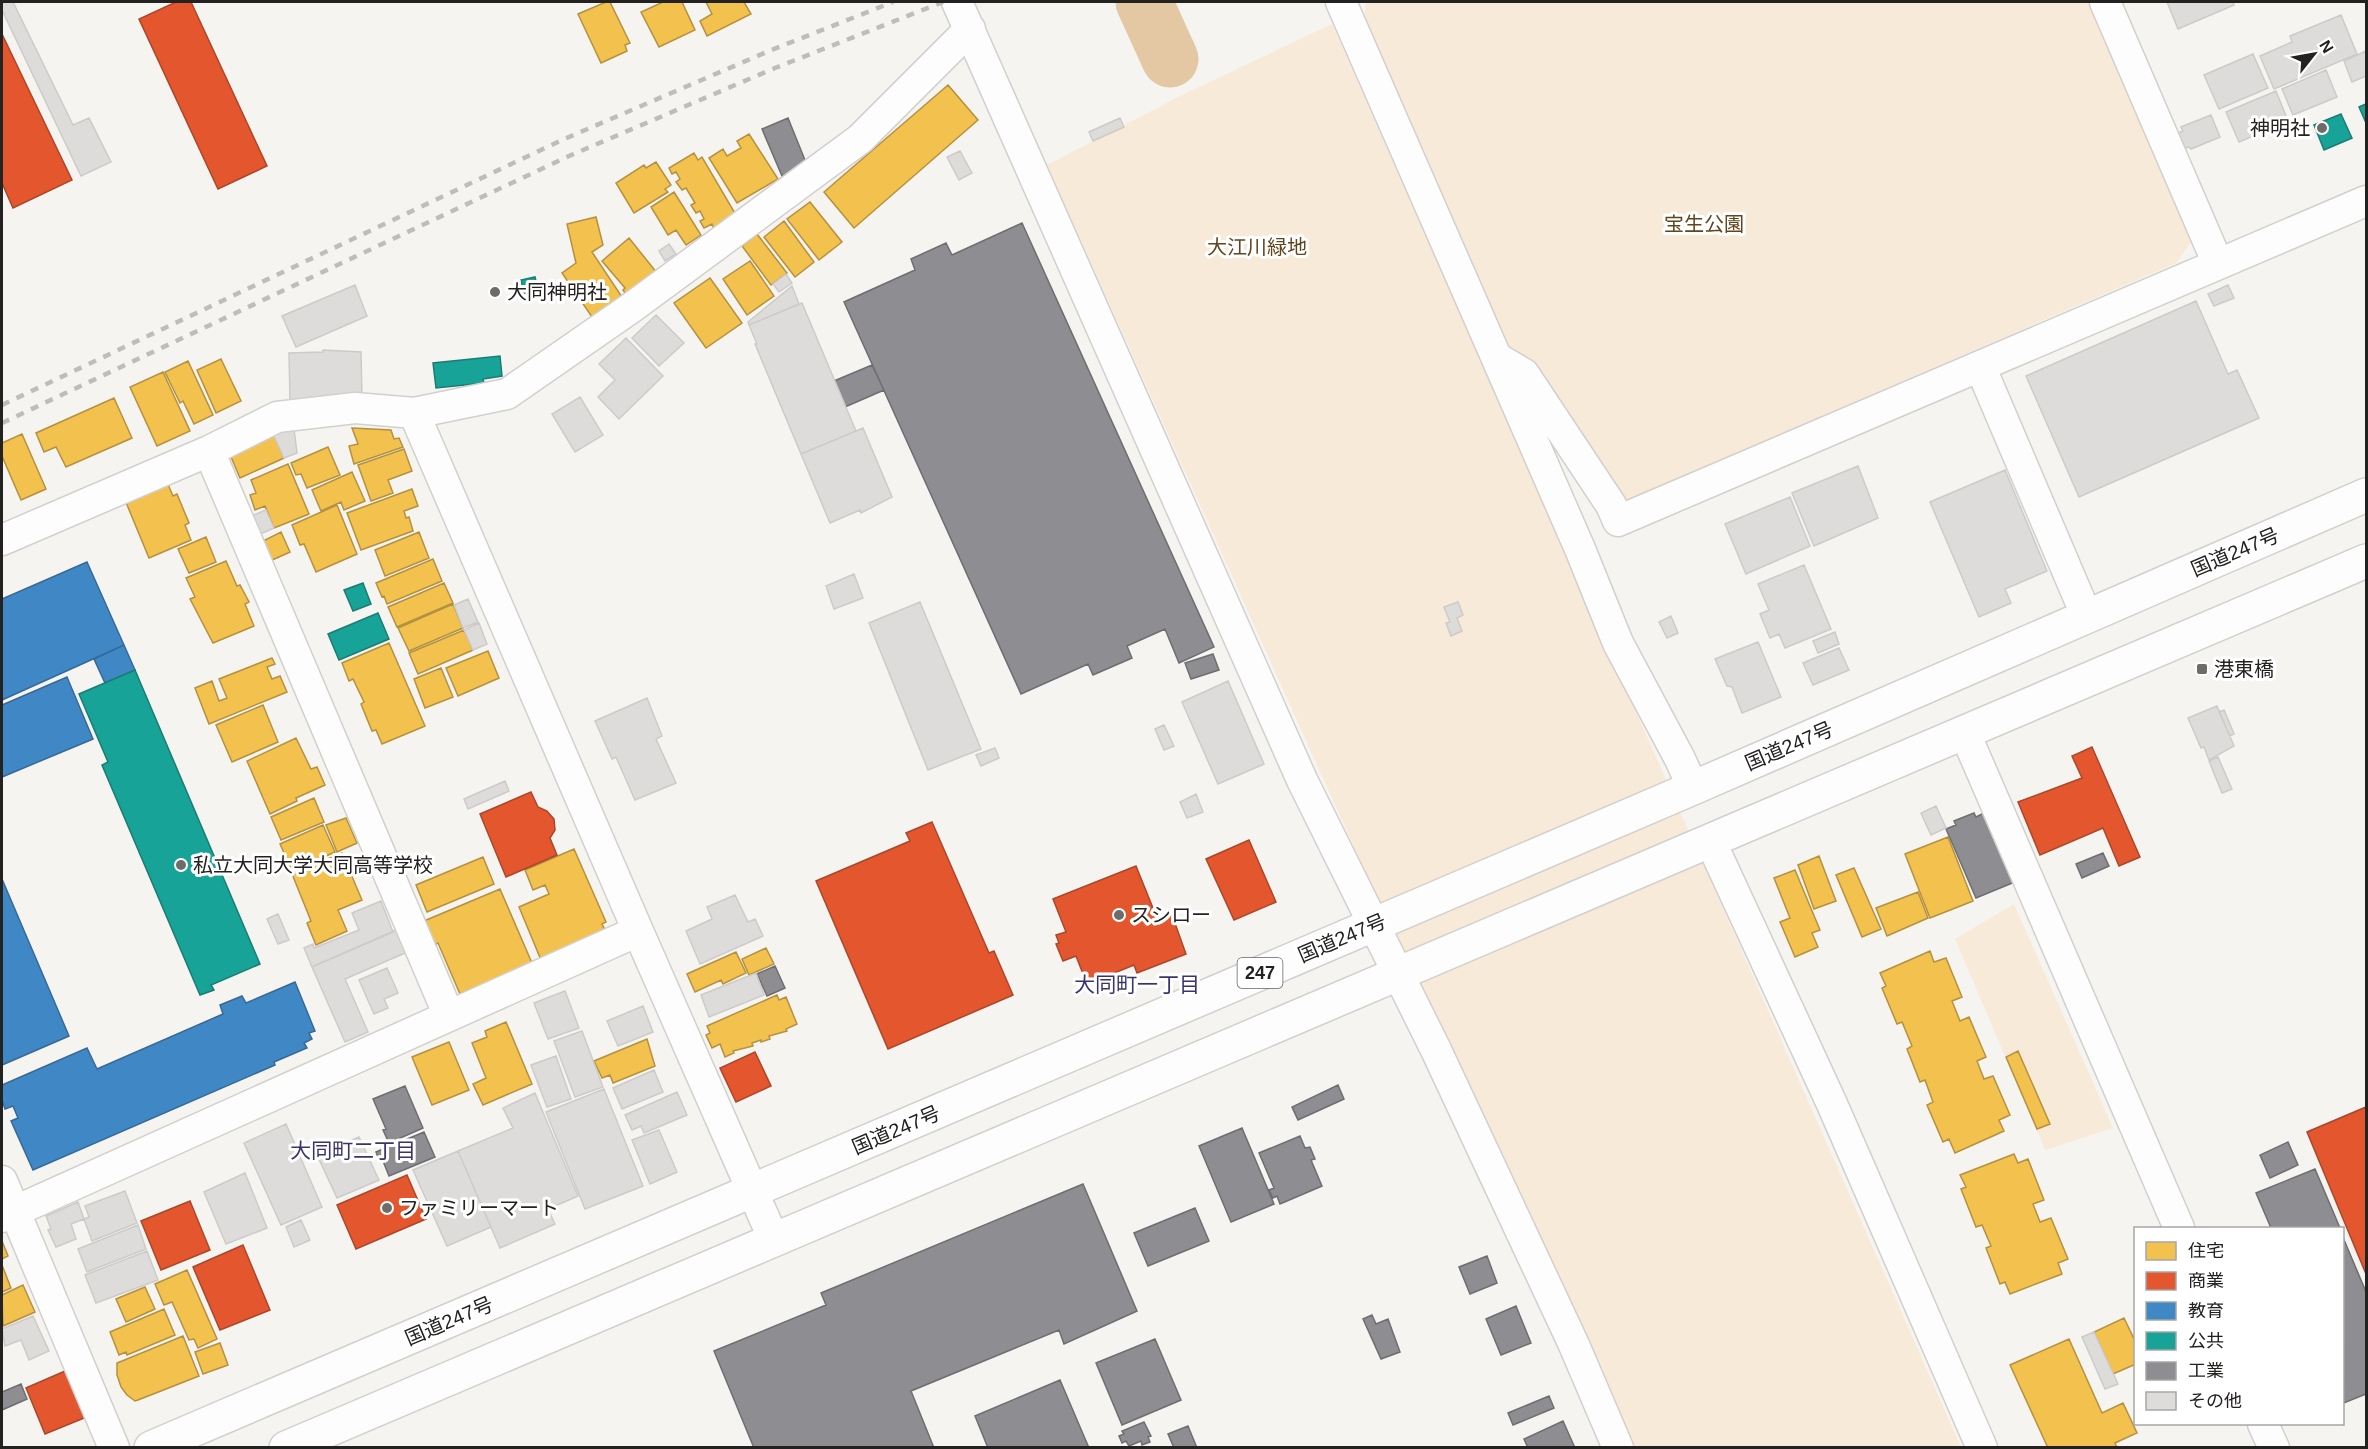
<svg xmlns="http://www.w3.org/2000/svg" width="2368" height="1449" font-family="Arial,'Noto Sans JP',sans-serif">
  <rect width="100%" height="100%" fill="#f6f4f1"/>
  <path fill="#f8ead8" d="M1366,2h723l102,240 -15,21 -557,240 -93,-144 -20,-16 -142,-325z
    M1332,24l629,1423h-337l-577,-1282 135,-70z
    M2014,904l99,224 -68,22 -90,-211z"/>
  <path fill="#f2c14e" stroke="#b49140" stroke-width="1.5" d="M606,2h4l20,41 -5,2 2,6 -26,12 -23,-49z
    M663,2h19l13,28 -36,17 -18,-35z
    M706,2h38l7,12 -44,22 -7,-15 12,-7z
    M948,85l30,35 -124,108 -30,-36z
    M749,134l29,45 -41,24 -28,-45 14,-9 4,7 14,-8 -4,-7z
    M694,153l4,7 4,-3 34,58 -22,14 -2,-5 -8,4 -4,-7 4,-2 -4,-8 -4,2 -5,-8 4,-2 -9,-15 -4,2 -6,-8 4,-3 -4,-7 -4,2 -3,-6z
    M656,162l15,23 -6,4 3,3 -34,21 -18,-30 28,-18 2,3z
    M674,192l27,43 -15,10 -10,-15 -8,5 -17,-28z
    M810,202l32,40 -23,18 -32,-41z
    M596,217l7,28 -11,7 32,48 -30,20 -32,-47 14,-10 -9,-39z
    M784,221l30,41 -19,15 -31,-40z
    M757,234l30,39 -16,12 -29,-39z
    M629,238l28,35 -29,24 -5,-7 2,-2 -23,-27z
    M750,261l24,35 -27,19 -24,-36z
    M710,278l32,45 -36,25 -32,-45z
    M221,359l20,42 -25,12 -19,-43z
    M188,361l25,54 -19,9 -11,-23 -3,2 -15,-31z
    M163,372l27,59 -33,15 -27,-59z
    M114,398l18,40 -66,29 -10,-20 -12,5 -8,-19z
    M352,428l39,2 3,9 5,-1 4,9 -49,17 -5,-18 9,-2z
    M272,431l12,27 -44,20 -12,-28z
    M22,434l24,55 -25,11 -19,-44v-13z
    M328,447l12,28 -33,13 -6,-14 -5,1 -5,-12z
    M404,449l8,22 -24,9 5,13 -22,8 -13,-36z
    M288,464l21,50 -35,14 -9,-22 -10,4 -5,-15 6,-2 -5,-13z
    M352,472l13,29 -21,9 -3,-8 -20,9 -9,-21z
    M167,482l6,14 4,-2 12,29 -4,2 6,15 -42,18 -24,-58z
    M412,489l6,17 -14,5 2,7 3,-1 4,14 -52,19 -14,-37z
    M337,505l20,49 -41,18 -12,-28 -4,1 -8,-20z
    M281,532l9,20 -20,9 -9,-19z
    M419,532l10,26 -44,18 -10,-26z
    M206,537l10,25 -27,11 -11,-24z
    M433,559l9,22 -55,23 -3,-8 -2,1 -6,-14z
    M226,561l11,25 3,-1 9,17 -4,2 9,22 -41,17 -23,-44 5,-2 -9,-19z
    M444,583l9,20 -56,24 -9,-20z
    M453,604l10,24 -54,23 -11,-23z
    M464,630l9,20 -55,24 -9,-21z
    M389,643l36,83 -43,18 -6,-14 -4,1 -11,-27 3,-2 -11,-23 -4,2 -7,-18z
    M488,651l11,27 -41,18 -12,-28z
    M272,658l3,6 -8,3 5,12 8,-3 7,16 -78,32 -14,-36 17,-7 7,20 8,-3 -8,-19z
    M441,668l12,29 -28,11 -11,-29z
    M263,705l15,37 -46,20 -16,-37z
    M296,738l15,31 6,-2 8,18 -29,13 1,3 -27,13 -23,-53z
    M314,798l10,24 -43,18 -10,-23z
    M346,818l11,25 -20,9 -11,-27z
    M323,825l12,27 -43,19 -12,-27z
    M1948,837l25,64 -43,17 -25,-64z
    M574,849l32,73 -4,2 3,6 -64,30 -22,-53 30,-13 -4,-9 -12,5 -8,-20z
    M342,853l20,47 -24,10 9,21 -31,14 -9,-22 4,-2 -19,-47z
    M1819,856l17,45 -22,8 -16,-44z
    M483,857l11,27 -67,28 -11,-27z
    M1854,868l27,61 -19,8 -26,-62z
    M1795,870l25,60 -8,3 6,14 -23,10 -15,-35 10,-4 -16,-40z
    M500,889l32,74 -72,31 -22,-51 -3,2 -11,-24z
    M1918,892l10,26 -41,18 -11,-28z
    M766,948l8,16 -25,11 -7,-16z
    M1930,951l4,11 12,-4 16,39 -10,4 8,20 9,-4 17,40 -9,4 7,18 9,-3 17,39 -11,5 5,11 -49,22 -6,-14 -6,3 -16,-37 6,-3 -8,-22 -5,2 -13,-33 5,-3 -10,-24 -5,2 -15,-36 4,-2 -6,-13z
    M736,952l10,21 -23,11 -2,-4 -26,12 -8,-18z
    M777,995l2,5 7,-3 11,27 -11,5 1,2 -18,5 1,3 -9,3v-2l-9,3 1,3 -20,5 1,2 -9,4 -5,-13 -8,4 -6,-13 4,-2 -3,-7z
    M506,1022l26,62 -49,21 -10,-21 13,-6 -14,-35 15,-6 -2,-6z
    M647,1039l8,27 -42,17 -3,-8 -8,3 -8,-17z
    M449,1042l20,48 -37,15 -20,-48z
    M2018,1051l32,73 -13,5 -31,-72z
    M2014,1154l4,9 10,-4 16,41 -11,4 7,18 11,-4 17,41 -10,4 4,11 -52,20 -5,-12 -5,2 -14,-36 5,-2 -9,-21 -6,2 -15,-38 5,-2 -6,-12z
    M2,1241l6,15 -6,3z
    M2,1265l9,23 -9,4z
    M187,1270l30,69 -19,9 -4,-9 -5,1 -17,-38 -8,3 -9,-21z
    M23,1285l12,27 -32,14 -1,-31z
    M145,1287l10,22 -29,13 -10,-23z
    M164,1309l11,26 -48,20 -1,-3 -7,3 -9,-23z
    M2124,1318l12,25v21l-23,10 -19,-42z
    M183,1336l16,40 -61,24 -3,1 -8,-6 -6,-8 -4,-12v-12z
    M2069,1339l33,74 21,-10 14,30 -22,10 2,5h-69l-38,-83z
    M220,1343l8,22 -25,9 -8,-22z"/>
  <path fill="#e4572e" stroke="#aa472a" stroke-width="1.5" d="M176,2h15l76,164 -49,23 -79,-170z
    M2,34l70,146 -59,28 -11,-25z
    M2092,747l48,110 -21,9 -16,-38 -63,27 -22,-53 64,-24 -10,-22z
    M531,792l7,15 9,4 7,8 1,11 -5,8 7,17 -51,22 -26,-63z
    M932,822l57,131 5,-2 19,44 -125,54 -72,-168 94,-40 -4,-8z
    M1249,840l27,62 -42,18 -28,-61z
    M1136,866l21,52 14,-6 15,42 -49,19 -3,-8 -47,19 -11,-28 -13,5 -7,-17 3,-1 -3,-8 10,-3 -13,-33z
    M755,1052l16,34 -35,16 -16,-34z
    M2366,1107v167l-59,-142z
    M407,1175l19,44 -70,30 -19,-44z
    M190,1201l20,49 -49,20 -20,-49z
    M243,1245l27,65 -50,20 -27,-63z
    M65,1371l19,47 -39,16 -19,-46z"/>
  <path fill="#3f88c5" stroke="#376994" stroke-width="1.5" d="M87,562l37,83 -122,55v-101z
    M124,645l11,25 -30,13 -11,-24z
    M67,677l26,62 -91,38v-72z
    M2,879l67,157 -67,29z
    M295,982l20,49 -6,2 3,6 -8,4 3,5 -33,14 1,3 -242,105 -22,-49 7,-3 -5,-12 -8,3 -3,-9v-15l85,-37 10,21 126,-55 -3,-9 22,-9 4,7z"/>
  <path fill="#17a398" stroke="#1b7c74" stroke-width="1.5" d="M2366,104v19l-7,-16z
    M2341,114l11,24 -28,12 -10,-25z
    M535,277l3,13 -14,3 -3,-13z
    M500,356l2,20 -19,3 1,4 -48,5 -3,-25z
    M363,583l8,21 -18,7 -9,-21z
    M378,613l11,26 -50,21 -11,-26z
    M135,670l125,294 -49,21 3,5 -14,5 -98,-230 6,-3 -29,-68z"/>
  <path fill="#8d8d92" stroke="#6e6d70" stroke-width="1.5" d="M788,118l19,47 -25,11 -20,-47z
    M1022,223l192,424 -35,16 -14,-34 -38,17 5,12 -39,17 -5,-11 -67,30 -177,-392 71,-32 -4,-11 35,-16 6,12z
    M872,365l12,25 -39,17 -11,-26z
    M1213,654l6,16 -28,9 -6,-16z
    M1988,811l29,70 -41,17 -30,-69 10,-4 -2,-4 20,-8 2,4z
    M2103,853l6,13 -27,12 -6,-14z
    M775,966l10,22 -18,8 -10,-22z
    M1338,1085l6,14 -46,21 -6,-13z
    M405,1086l18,42 -34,15 -6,-13 3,-1 -13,-30z
    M1242,1128l32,76 -43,18 -32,-76z
    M424,1132l11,25 -46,19 -6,-15 -3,1 -4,-10z
    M1300,1136l5,12 5,-1 5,12 -4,1 11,26 -42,18 -3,-8 -4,2 -4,-8 5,-2 -15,-35z
    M2288,1142l10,23 -28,13 -10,-23z
    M2315,1169l25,59h-69l-15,-35z
    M1083,1184l54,127 -73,33 -5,-14 -148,61 23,57h-180l-40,-97 112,-46 -5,-12z
    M1195,1208l14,33 -61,25 -14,-33z
    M2342,1235l24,57v102l-22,9z
    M1487,1256l10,27 -27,11 -11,-27z
    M1516,1306l15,37 -30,12 -15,-36z
    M1372,1315l4,9 12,-5 12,33 -19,7 -18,-40z
    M1155,1339l26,61 -59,25 -26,-62z
    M1060,1380l29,68h-101l-13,-32z
    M21,1384l6,15 -25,11v-18z
    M1549,1396l5,12 -41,17 -5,-12z
    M1563,1421l12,27h-47l-4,-9z
    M1144,1422l7,14 -3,1 2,5 -8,3 -1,-4 -12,5 -3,-5 -4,2 -3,-7 5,-2 -2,-3z
    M1188,1426l9,22h-23l-6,-14z"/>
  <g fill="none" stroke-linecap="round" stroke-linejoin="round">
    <path stroke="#e4c8a3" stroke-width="57" d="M1144,2l26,57"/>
  </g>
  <path fill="#dedcda" stroke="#cdcbc9" stroke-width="1.5" d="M5,2h8l60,123 16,-7 22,44 -30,14 -79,-166v-7z
    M2167,2h66l1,3 -56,24z
    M2341,15l16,39 -83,35 -14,-33 32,-14 -2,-6z
    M2366,51v25l-14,6 -8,-21z
    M2253,54l15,34 -49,21 -15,-34z
    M2326,70l11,27 -44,18 -11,-26z
    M2276,91l12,30 -49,21 -13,-30z
    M2211,115l9,22 -29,12 -2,-2 -4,1 -7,-15 5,-2 -2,-4z
    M1120,118l4,9 -31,14 -4,-9z
    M960,151l12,22 -13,7 -12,-23z
    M669,244l7,10 -11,7 -6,-10z
    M786,274l6,9 -13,9 -6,-8z
    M355,285l12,31 -71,31 -14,-31z
    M2228,285l6,13 -20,8 -6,-12z
    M792,286l7,18 -50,21 -1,-3z
    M2196,301l32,73 9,-4 22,48 -180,79 -53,-121z
    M802,303l54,128 -55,23 -46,-110h2l-8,-19z
    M656,315l28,28 -25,23 -27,-28z
    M626,338l37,38 -44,43 -21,-22 17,-17 -16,-16z
    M323,350l38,2 1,47 -72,1 -1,-47 34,-1z
    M580,397l23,38 -28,17 -23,-38z
    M863,428l29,69 -31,16 -1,-3 -30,13 -29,-69z
    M294,429l3,24 -13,5 -11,-24z
    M1858,466l20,52 -64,28 -22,-53z
    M2005,470l42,101 -42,18 6,14 -32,14 -49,-115z
    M1790,497l20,49 -64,28 -21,-50z
    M266,510l8,18 -16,7 -7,-19z
    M1804,565l27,64 -46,19 -6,-14 -9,4 -10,-24 9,-4 -11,-26z
    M854,574l9,24 -29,11 -8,-23z
    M468,599l10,23 -15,6 -9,-23z
    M920,602l61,147 -53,21 -59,-147z
    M1458,602l5,13 -6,3 5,13 -11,5 -5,-13 4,-1 -6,-15z
    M1671,616l7,17 -11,5 -8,-16z
    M479,623l8,21 -14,6 -9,-20z
    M1835,632l4,12 -21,9 -5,-12z
    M1758,642l23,55 -39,16 -10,-26 -5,-1 -12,-27z
    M1839,648l10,22 -36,15 -10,-22z
    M1228,681l36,83 -46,20 -36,-82z
    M647,698l15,38 -6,3 20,44 -41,17 -19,-43 -4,2 -17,-38z
    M2217,706l17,40 -25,14 -5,-13 -3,1 -13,-30z
    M2224,710l10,24 -4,2 -11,-24z
    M1164,725l10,21 -10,4 -9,-21z
    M995,748l4,10 -18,8 -5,-11z
    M2218,757l14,32 -10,4 -13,-32z
    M505,781l4,10 -41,18 -4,-10z
    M1196,794l7,18 -16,6 -7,-16z
    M1936,806l10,22 -15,7 -10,-22z
    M735,895l13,27 7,-3 8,17 -63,28 -14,-33 26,-12 -5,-12z
    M381,901l12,31 -81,35 -8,-19 9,-4 1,4 45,-18 -7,-17z
    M278,914l11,26 -11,4 -11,-25z
    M396,930l9,23 -60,26 23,53 -23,10 -33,-75z
    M387,968l11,25 -14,6 4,9 -14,6 -15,-34z
    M756,973l8,22 -55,22 -8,-22z
    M565,991l14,37 -31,11 -14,-36z
    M643,1006l10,26 -35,14 -11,-25z
    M582,1031l21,56 -28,10 -21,-56z
    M556,1056l15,43 -24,8 -16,-42z
    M654,1070l9,22 -41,17 -9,-21z
    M604,1089l39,97 -58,23 -39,-97z
    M677,1092l10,23 -43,18 -3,-7 -9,4 -7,-15z
    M535,1093l43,103 -30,13 7,15 -55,24 -42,-97 55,-23 -10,-20z
    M286,1124l36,83 -41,18 -37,-82z
    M659,1130l18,42 -27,12 -18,-44z
    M359,1137l20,43 -42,18 -20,-43z
    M458,1151l33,76 -44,19 -34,-76z
    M245,1173l22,55 -41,16 -22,-52z
    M125,1191l12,32 -45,18 -8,-22 5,-2 -4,-11z
    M78,1202l6,17 -13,5 5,15 -20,8 -8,-17 3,-1 -5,-13z
    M301,1220l9,20 -16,7 -8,-20z
    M138,1225l8,24 -59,23 -9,-23z
    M147,1251l11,29 -62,23 -11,-28z
    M33,1316l16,35 -20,9 -8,-20 -16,6 -3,-17z
    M2094,1332l24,52 -13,5 -23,-52z"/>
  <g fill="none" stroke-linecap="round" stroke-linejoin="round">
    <defs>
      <path id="minor" d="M957,2l345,778 134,270 138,295 44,103
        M1341,2l239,547 38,94 62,116 13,29
        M2105,2l113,262
        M1497,358l27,16 87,131 7,16 748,-320
        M1980,366l107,251
        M414,413l224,518 136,309
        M209,451l240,565
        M2,540l207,-89 68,-34 78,-9 59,5 93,-19 124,-86 229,-169 110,-110
        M1964,731l215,497
        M1710,840l122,264 150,344
        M2,1181l112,267
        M2,1217l636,-286
        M2263,1424l11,24"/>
      <path id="trunk" d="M151,1448l1542,-660 673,-293
        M286,1448l2080,-887"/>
    </defs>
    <use href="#minor" stroke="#d2d0cd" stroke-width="33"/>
    <use href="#trunk" stroke="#d2d0cd" stroke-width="36"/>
    <use href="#minor" stroke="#fefdfd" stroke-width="30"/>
    <use href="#trunk" stroke="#fefdfd" stroke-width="33"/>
    <path stroke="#bdbdbc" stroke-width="4.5" stroke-dasharray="8 8" stroke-linecap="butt" d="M2,405l560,-265 207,-89 124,-49
      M2,423l567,-267 206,-88 168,-66"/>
  </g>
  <g fill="#6e6c69" stroke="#fff" stroke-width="2">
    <circle cx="2322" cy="128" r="6"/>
    <circle cx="495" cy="292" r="6"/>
    <rect x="2196" y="663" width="12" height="12" rx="3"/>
    <circle cx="181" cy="865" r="6"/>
    <circle cx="1119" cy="915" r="6"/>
    <circle cx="387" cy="1208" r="6"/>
  </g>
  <g text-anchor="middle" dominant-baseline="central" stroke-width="6" stroke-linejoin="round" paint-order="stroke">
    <rect fill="#fff" stroke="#666463" stroke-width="1.5" x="1237.5" y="958" width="45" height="30" rx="4.5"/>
    <g font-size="18" font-weight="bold" fill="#242220">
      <text x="1260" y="973">247</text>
    </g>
    <g font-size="20" fill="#242220" stroke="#fff" text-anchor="start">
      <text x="2310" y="128" text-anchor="end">神明社</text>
      <text x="507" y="292">大同神明社</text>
      <text x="2214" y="669">港東橋</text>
      <text x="193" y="865">私立大同大学大同高等学校</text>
      <text x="1131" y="915">スシロー</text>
      <text x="399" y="1208">ファミリーマート</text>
    </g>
    <g font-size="20" fill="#60451d" stroke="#fff">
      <text x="1704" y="224">宝生公園</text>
      <text x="1257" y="247">大江川緑地</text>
    </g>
    <g font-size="20" fill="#242220" stroke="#fff">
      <text transform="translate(2235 552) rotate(-23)">国道247号</text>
      <text transform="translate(1789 746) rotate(-23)">国道247号</text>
      <text transform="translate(1342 938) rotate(-23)">国道247号</text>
      <text transform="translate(896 1130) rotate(-23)">国道247号</text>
      <text transform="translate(449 1321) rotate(-23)">国道247号</text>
    </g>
    <g font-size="21" fill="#38346f" stroke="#fff">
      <text x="1137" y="984">大同町一丁目</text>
      <text x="353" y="1150">大同町二丁目</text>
    </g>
  </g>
  <rect width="2368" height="1449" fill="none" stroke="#242220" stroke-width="6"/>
  <rect x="2134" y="1227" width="210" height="198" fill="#ffffff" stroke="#a7a7a6" stroke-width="1.5"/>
  <rect x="2146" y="1242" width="30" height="18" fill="#f2c14e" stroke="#a7a7a6" stroke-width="1.5"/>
  <text x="2188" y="1257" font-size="18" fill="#242220">住宅</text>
  <rect x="2146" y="1272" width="30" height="18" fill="#e4572e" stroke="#a7a7a6" stroke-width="1.5"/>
  <text x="2188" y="1287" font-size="18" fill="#242220">商業</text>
  <rect x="2146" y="1302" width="30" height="18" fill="#3f88c5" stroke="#a7a7a6" stroke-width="1.5"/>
  <text x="2188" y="1317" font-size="18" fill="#242220">教育</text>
  <rect x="2146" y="1332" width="30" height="18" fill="#17a398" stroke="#a7a7a6" stroke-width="1.5"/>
  <text x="2188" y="1347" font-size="18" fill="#242220">公共</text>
  <rect x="2146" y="1362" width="30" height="18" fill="#8d8d92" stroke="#a7a7a6" stroke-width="1.5"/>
  <text x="2188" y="1377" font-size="18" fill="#242220">工業</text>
  <rect x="2146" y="1392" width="30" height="18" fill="#dedcda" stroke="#a7a7a6" stroke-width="1.5"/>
  <text x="2188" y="1407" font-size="18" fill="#242220">その他</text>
  <g transform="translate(2314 54) rotate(59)" stroke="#ffffff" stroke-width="4.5" paint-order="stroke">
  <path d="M0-4.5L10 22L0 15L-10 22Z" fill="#242220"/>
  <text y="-9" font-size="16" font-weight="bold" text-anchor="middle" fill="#242220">N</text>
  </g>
</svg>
